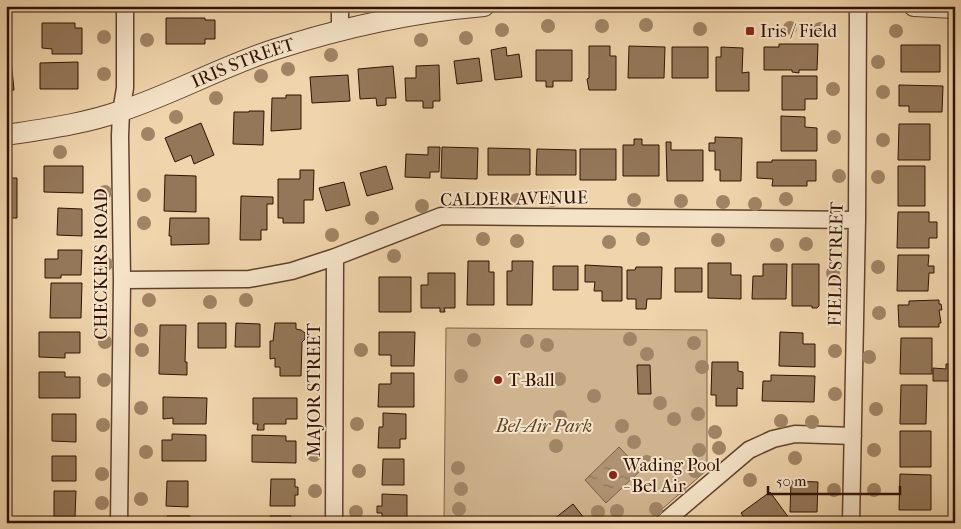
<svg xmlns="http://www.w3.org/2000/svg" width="961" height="529" font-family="'IM FELL French Canon',serif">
  <defs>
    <pattern id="water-ripples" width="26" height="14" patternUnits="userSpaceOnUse" patternTransform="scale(1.25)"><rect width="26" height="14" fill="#af9271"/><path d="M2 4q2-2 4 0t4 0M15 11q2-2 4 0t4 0" fill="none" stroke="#8f765a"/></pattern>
  </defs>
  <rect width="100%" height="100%" fill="#f0d4ab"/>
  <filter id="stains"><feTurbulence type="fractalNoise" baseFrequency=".004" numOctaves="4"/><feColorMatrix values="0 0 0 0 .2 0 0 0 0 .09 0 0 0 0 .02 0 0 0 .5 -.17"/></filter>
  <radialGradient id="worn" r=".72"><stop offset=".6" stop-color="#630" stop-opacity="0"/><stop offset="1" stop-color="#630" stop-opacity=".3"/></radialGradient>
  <path fill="#cfb38e" stroke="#806247" d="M446,328l261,2v140l-61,53h-202z"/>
  <path fill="url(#water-ripples)" stroke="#7c5f44" d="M619,447l22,23 -35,33 -21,-23z"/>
  <path fill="#947759" stroke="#301200" d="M42,6h26v2h-26z
    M166,18h39v2h10v19h-10v5h-39z
    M42,23h33v5h7v26h-30v-5l-10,-1z
    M779,44h39l-1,26h-18v3l-7,-1v-2h-28v-23h15z
    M901,45h39v27h-39z
    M589,46h21v10h6v34h-27l-2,-11 2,-1z
    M629,46l36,1 -1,31h-36z
    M506,47l1,9 12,-2 3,23 -27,3 -4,-30z
    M672,47h36v31h-36z
    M721,47l22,1 -1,25 7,-1v19h-33v-34h5z
    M536,50h36v31h-19v6h-7v-6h-10z
    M479,58l3,23 -25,3 -3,-23z
    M11,59l3,31 -8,1v-31z
    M78,62v27h-38v-26z
    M439,65l1,36h-7v7h-10v-7h-17l-1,-23h11v-12z
    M393,66l3,32h-10v7l-9,1 -1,-8 -16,1 -2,-30z
    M348,75l2,26 -38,2 -2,-26z
    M782,76h35v23h-12v11h-23z
    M899,85l44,1 -1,26h-33v-6h-10z
    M286,95h15v34l-30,2 1,-33h14z
    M249,111h15l-1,34 -30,-1 1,-32h15z
    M781,116l24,1v10l12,1v23h-36z
    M201,123l13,32 -20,9 -3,-9 -16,7 -10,-24z
    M899,124h31v36h-32z
    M715,137l27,1 -1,43h-21v-11h-5v-19h-6v-8h6z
    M634,139h8v6h17v31h-36v-31h11z
    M666,142h5v8h32v31h-36z
    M428,147h12l-1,25h-9v6l-25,-1 1,-23 22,1z
    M442,147l36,1 -1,31 -36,-1z
    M488,148l42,1v26h-42z
    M537,149l39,1v25h-40z
    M580,149h36v31h-36z
    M772,160h44v21h-9v5h-35l1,-7 -16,-1v-16h15z
    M44,166h39v27l-39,-1z
    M386,166l7,23 -26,7 -7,-23z
    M898,166h27v40h-27z
    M300,170h14l-1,30h-9v23h-21v-5h-5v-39h22z
    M165,175l31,1v36l-32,-1z
    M6,178h11v40h-11z
    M344,182l6,23 -24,6 -7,-23z
    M241,196l32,1v7h-6v26h-6v10h-21z
    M58,208l24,1v27l-25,-1z
    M898,212h31v10h8v16h-8v10h-32z
    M170,218h39v26l-38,1v-9h-2z
    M58,250h24l-1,25h-20v3h-16v-19h13z
    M898,255h31l-1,11h6v7h-5l-1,18h-31z
    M468,261h21v11h5v33h-27z
    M512,261h21l-1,44h-25v-34h5z
    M708,263h23v12h10v24l-33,-1z
    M763,264h24l-1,35h-34l1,-23h10z
    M792,264h27v42l-2,2h-5v-2h-20z
    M585,265l37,2v34h-20v-10h-8l1,-9h-10z
    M553,266h25v24h-25z
    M636,267h26l-1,32h-14l-1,10h-10v-10h-9v-29h8z
    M675,268h27v24h-27z
    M428,273h27v35h-11l1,4h-5v-4h-19v-23h7z
    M379,277h32v35h-32z
    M51,283h31l-1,35h-31z
    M939,300v4h2l1,6h-3l2,13h-2v4h-40l-1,-22h11v-4z
    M198,323h28v25h-28z
    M236,323l24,1v23h-25z
    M275,323h21v6l5,1 4,3v6l-3,3 -1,34h-21v-9h-5v-9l-5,1v-18h3z
    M160,325h26l-1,37h2v13l-28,-1z
    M39,332h41v21h-15v5l-26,-1z
    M379,332h36l-1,34h-23v-11h-12z
    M780,332l23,1v11h12v23l-36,-1z
    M901,338h31v36h-32z
    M712,362h26v9l5,1v17l-6,-1v18h-21v-11h-5z
    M946,364h9v17h-22v-13l13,1z
    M637,365h13l1,29h-13z
    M39,372h26v5h15v21h-41z
    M391,373h23v34h-36l1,-23h12z
    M771,375l44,1 -1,26 -52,-1 1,-20h8z
    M901,385h26l-1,39h-26z
    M163,397l44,1 -1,26h-33v-6l-10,1z
    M253,398h44v21h-11v5h-22v6h-7l1,-6h-5z
    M383,413l23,1v25h-6v9h-22l1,-21h4z
    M52,414h24v28l-24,-1z
    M900,431h31v36h-31z
    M172,434l34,1v26h-44v-21h10z
    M252,435l34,1v5h10v22l-44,-1z
    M52,456h24v25h-24z
    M383,459h21v26h-22z
    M900,474l31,1v35h-32z
    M271,479h24v8h3v8h-3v11h-25z
    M167,481h21v26l-22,-1z
    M791,481l27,1 -1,30h-27z
    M54,491h22l-1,26h-21z
    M770,492l19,26 -8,5h-33l-7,-10z
    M382,494l25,1v26h-25v-8h-5v-7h5z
    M573,504l15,19h-39z
    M167,516h23v7h-23z
    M270,516h21v7h-21z
    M905,519l34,1v3h-35z"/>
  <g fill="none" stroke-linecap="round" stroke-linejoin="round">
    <defs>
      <path id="minor" d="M340,30v-24
        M122,280l127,-1 43,-8 43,-14 106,-41 416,4
        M119,523l3,-243 -2,-144 1,-24 4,-24v-82
        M334,523l1,-266
        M663,523l86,-73 24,-11 22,-5 58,2
        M851,523l6,-303 1,-214"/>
      <g id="tertiary">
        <path d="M914,6l41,2"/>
        <path id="s1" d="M6,135c39,-6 78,-11 115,-24 52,-17 100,-44 152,-61 68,-22 140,-38 211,-44"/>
      </g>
    </defs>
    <use href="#minor" stroke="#60422b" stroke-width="19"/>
    <use href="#tertiary" stroke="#60422b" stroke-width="22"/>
    <use href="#minor" stroke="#f5e3c8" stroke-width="16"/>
    <use href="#tertiary" stroke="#f5e3c8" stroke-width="20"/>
  </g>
  <g fill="#a18465">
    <circle cx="646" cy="25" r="7"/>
    <circle cx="548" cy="26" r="7"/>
    <circle cx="602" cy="26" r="7"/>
    <circle cx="790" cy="28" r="7"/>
    <circle cx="700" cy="29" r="7"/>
    <circle cx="820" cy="29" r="7"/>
    <circle cx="502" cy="30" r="7"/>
    <circle cx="896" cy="31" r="7"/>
    <circle cx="104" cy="37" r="7"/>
    <circle cx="466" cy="38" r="7"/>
    <circle cx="147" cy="40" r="7"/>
    <circle cx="421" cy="40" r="7"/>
    <circle cx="331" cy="55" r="7"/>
    <circle cx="878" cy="62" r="7"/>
    <circle cx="288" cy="69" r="7"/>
    <circle cx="104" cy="74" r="7"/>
    <circle cx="261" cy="76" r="7"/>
    <circle cx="833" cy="89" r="7"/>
    <circle cx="883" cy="92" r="7"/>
    <circle cx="216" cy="98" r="7"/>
    <circle cx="176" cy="117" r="7"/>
    <circle cx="148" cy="134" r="7"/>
    <circle cx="834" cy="137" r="7"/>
    <circle cx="883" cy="140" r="7"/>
    <circle cx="60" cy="152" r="7"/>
    <circle cx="839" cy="176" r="7"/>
    <circle cx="878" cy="177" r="7"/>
    <circle cx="105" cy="192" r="7"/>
    <circle cx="144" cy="195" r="7"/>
    <circle cx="786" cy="199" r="7"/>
    <circle cx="517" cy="200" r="7"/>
    <circle cx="552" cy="200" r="7"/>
    <circle cx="634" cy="200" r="7"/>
    <circle cx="681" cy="201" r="7"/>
    <circle cx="723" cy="202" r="7"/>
    <circle cx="755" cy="204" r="7"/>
    <circle cx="422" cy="206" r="7"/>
    <circle cx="372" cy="218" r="7"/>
    <circle cx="144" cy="223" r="7"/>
    <circle cx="332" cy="235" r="7"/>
    <circle cx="483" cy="239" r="7"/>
    <circle cx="643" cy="239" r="7"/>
    <circle cx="718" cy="240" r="7"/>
    <circle cx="517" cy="241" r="7"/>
    <circle cx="609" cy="242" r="7"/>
    <circle cx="806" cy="244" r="7"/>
    <circle cx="777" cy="245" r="7"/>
    <circle cx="394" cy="256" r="7"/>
    <circle cx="106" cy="264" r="7"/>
    <circle cx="878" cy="267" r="7"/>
    <circle cx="833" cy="273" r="7"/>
    <circle cx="149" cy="300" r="7"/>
    <circle cx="246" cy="300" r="7"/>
    <circle cx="210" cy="302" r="7"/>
    <circle cx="879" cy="313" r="7"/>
    <circle cx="141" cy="330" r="7"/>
    <circle cx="630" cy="339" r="7"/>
    <circle cx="474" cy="340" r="7"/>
    <circle cx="527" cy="341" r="7"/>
    <circle cx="105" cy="342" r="7"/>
    <circle cx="694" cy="343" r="7"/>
    <circle cx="547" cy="345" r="7"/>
    <circle cx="142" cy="350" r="7"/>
    <circle cx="361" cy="350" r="7"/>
    <circle cx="835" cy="351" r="7"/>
    <circle cx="647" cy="354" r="7"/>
    <circle cx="869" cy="357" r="7"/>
    <circle cx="702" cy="367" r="7"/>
    <circle cx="461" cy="376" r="7"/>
    <circle cx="559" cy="379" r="7"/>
    <circle cx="104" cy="380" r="7"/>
    <circle cx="835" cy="394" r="7"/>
    <circle cx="594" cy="396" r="7"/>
    <circle cx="660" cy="403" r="7"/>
    <circle cx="141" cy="408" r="7"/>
    <circle cx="876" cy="409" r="7"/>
    <circle cx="698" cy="414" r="7"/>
    <circle cx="560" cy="417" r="7"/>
    <circle cx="674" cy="419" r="7"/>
    <circle cx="781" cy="421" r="7"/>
    <circle cx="812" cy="422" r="7"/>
    <circle cx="357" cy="424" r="7"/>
    <circle cx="103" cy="425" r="7"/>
    <circle cx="622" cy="426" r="7"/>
    <circle cx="715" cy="432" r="7"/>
    <circle cx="634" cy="442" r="7"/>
    <circle cx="556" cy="446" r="7"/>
    <circle cx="719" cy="448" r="7"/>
    <circle cx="699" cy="450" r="7"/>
    <circle cx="874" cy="450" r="7"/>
    <circle cx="146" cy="452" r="7"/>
    <circle cx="314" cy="455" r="7"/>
    <circle cx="795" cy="458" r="7"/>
    <circle cx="647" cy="462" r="7"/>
    <circle cx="458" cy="468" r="7"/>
    <circle cx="359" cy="471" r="7"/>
    <circle cx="695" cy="471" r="7"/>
    <circle cx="102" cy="474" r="7"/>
    <circle cx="750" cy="480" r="7"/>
    <circle cx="679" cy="488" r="7"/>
    <circle cx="461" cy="489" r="7"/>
    <circle cx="834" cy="490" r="7"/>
    <circle cx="874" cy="490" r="7"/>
    <circle cx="315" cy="491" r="7"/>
    <circle cx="141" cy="499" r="7"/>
    <circle cx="102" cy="503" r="7"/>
    <circle cx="459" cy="509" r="7"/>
    <circle cx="656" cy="509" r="7"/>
    <circle cx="617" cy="511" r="7"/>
    <circle cx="356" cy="512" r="7"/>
    <circle cx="598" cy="512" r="7"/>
  </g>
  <g fill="#8f2418" stroke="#f5e3c8" stroke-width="2">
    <rect x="745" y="26" width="10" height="10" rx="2.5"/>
    <circle cx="498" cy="380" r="5"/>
    <circle cx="613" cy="475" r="5"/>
  </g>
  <g text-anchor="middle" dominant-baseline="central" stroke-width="4" stroke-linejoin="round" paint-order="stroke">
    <g font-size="18" fill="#301200" stroke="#f5e3c8" text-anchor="start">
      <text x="760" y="31">Iris / Field</text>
      <text x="508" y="380">T-Ball</text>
      <text x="623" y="465">Wading Pool<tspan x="623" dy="21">- Bel Air</tspan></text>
    </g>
    <g font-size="18" fill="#301200" stroke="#f5e3c8">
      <text stroke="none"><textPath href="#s1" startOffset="249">IRIS STREET</textPath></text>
      <text transform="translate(514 199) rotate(-1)">CALDER AVENUE</text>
      <text transform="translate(101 264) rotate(-90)">CHECKERS ROAD</text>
      <text transform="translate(836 264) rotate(-89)">FIELD STREET</text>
      <text transform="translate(314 390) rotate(-90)">MAJOR STREET</text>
    </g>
    <g font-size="18" font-style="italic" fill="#60422b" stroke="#f5e3c8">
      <text x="544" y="426">Bel-Air Park</text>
    </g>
  </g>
  <rect width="961" height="529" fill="none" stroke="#f0d4ab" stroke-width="25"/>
  <rect x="8" y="8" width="946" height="514" fill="none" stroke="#301200" stroke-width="2.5"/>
  <rect x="12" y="12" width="936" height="504" fill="none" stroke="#301200"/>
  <path d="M768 486v8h132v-8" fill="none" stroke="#301200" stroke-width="2.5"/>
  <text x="776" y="486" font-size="15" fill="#301200" stroke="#f5e3c8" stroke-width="4" paint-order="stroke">50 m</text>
  <rect width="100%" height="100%" filter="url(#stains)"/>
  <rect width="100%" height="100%" fill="url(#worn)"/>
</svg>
